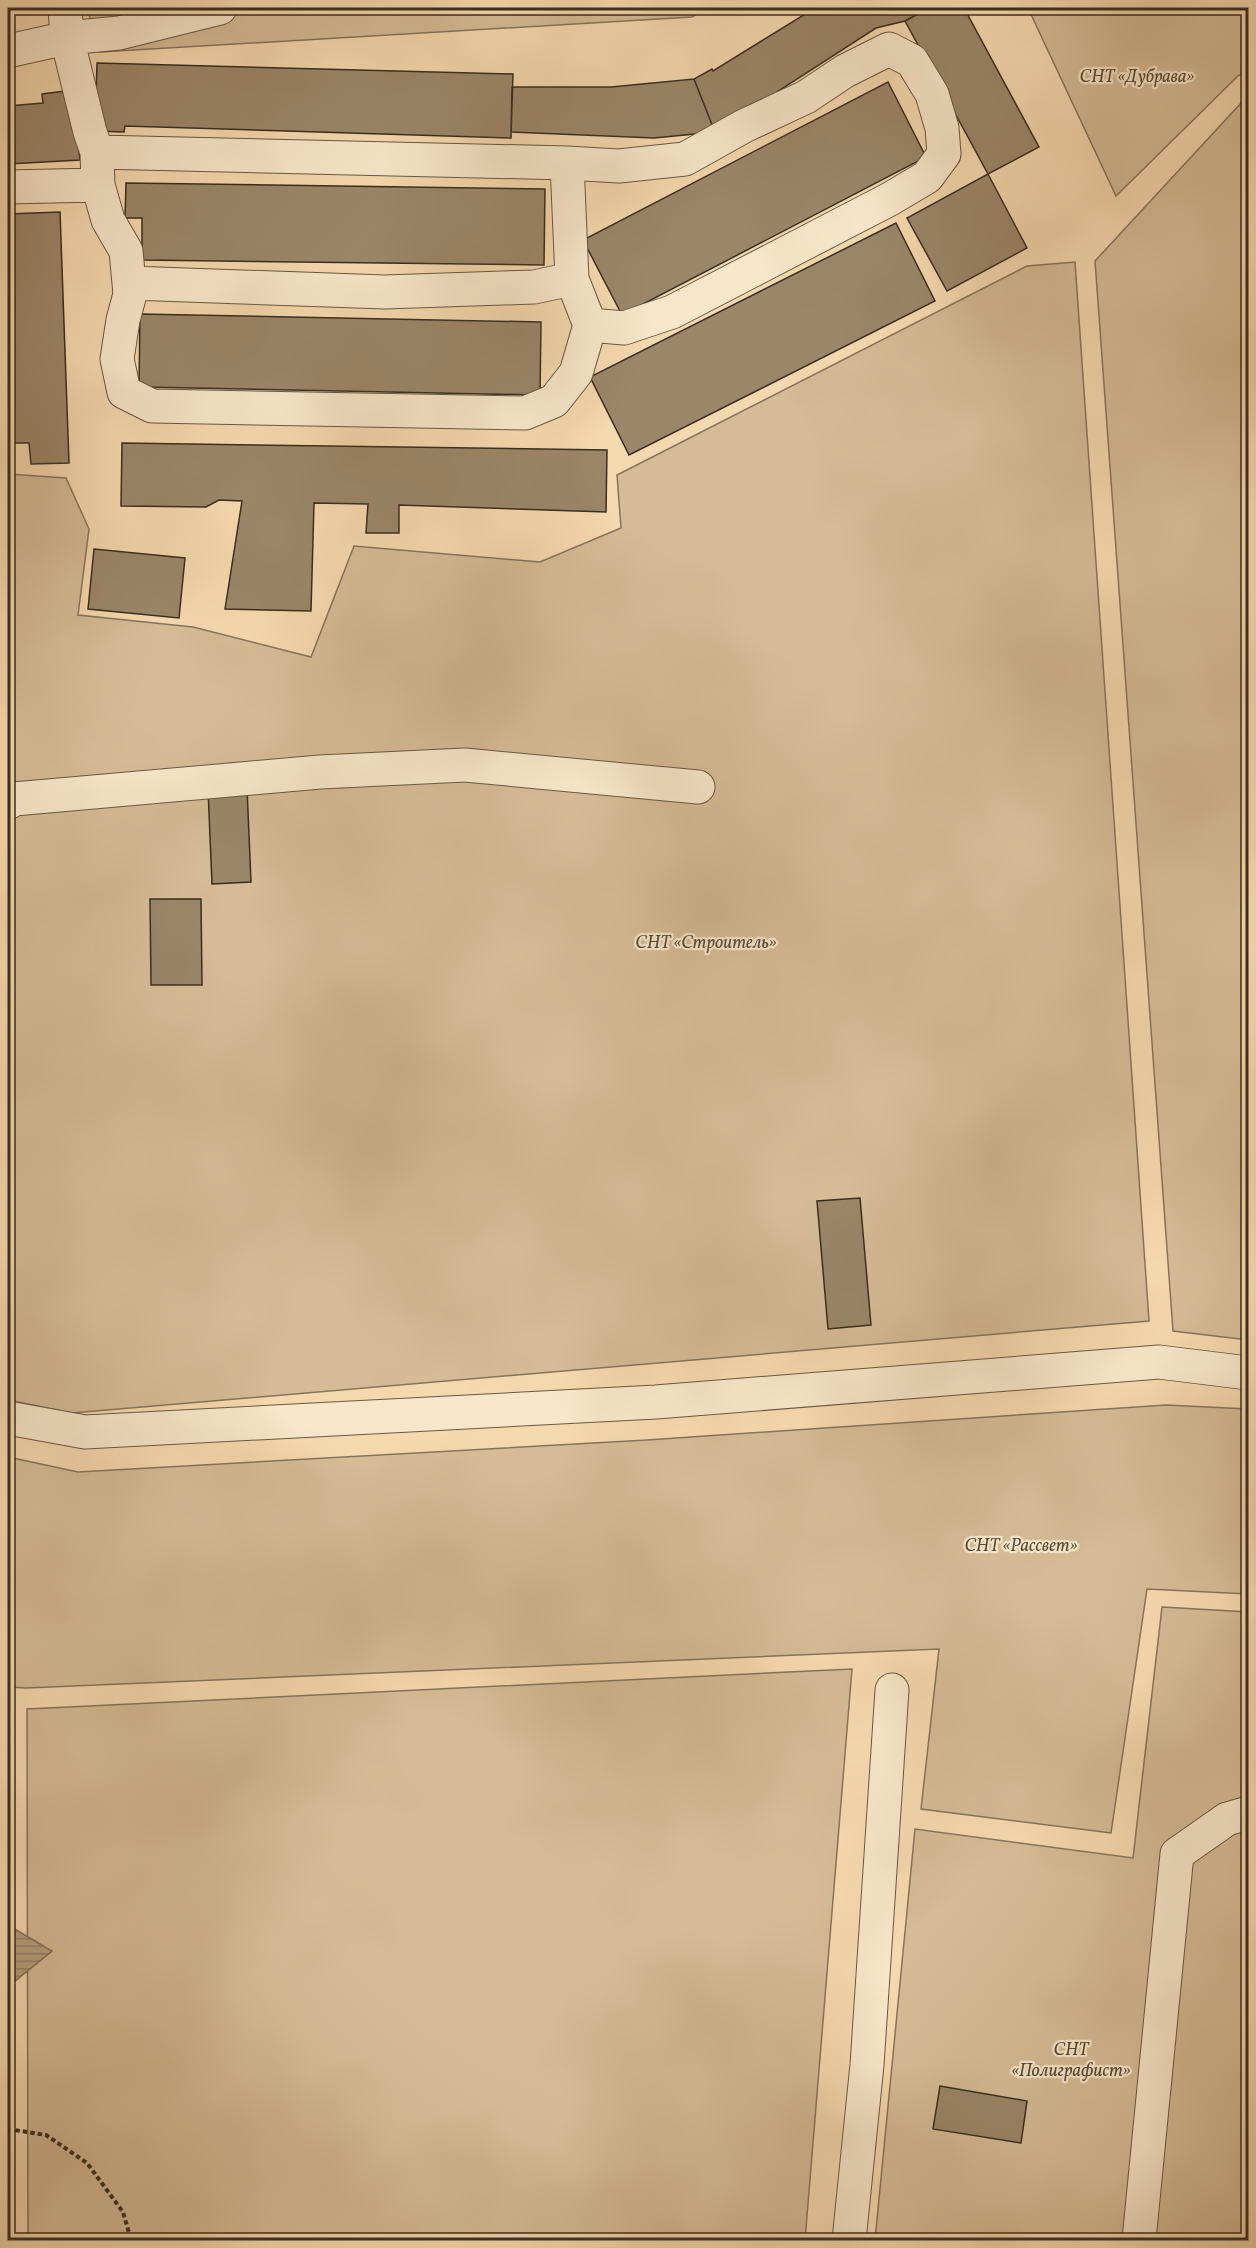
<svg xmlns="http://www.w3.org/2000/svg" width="1256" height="2248" font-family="Vollkorn,serif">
  <defs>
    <pattern id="water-rules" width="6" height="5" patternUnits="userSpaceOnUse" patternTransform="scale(1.5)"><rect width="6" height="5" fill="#b59f7e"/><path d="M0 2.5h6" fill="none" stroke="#948267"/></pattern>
  </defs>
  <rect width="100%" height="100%" fill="#f5d9ae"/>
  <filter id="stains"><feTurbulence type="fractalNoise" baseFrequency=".00333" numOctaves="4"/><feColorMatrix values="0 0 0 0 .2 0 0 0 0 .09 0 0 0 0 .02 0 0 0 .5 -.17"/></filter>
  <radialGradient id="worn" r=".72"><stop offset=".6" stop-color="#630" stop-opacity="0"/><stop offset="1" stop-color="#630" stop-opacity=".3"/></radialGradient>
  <path fill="#d5bc96" stroke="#87745c" stroke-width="1.5" d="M87,8h620l-15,9 -592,35z
    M1028,8h220v67h-9l-123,121z
    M1242,102h6v1238l-75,-9 -78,-1070z
    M1075,262l74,1059 -1077,92 -64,-13v-926l58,4 23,51 -11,86 115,12 118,30 43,-111 186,16 81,-34 -4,-53 410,-209z
    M1166,1405l82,4v185l-101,-5 -36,244 -190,-24 18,-160 -913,39 -18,-1v-230l70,15 569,-32z
    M1162,1607l86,5v628h-373l40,-411 218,29z
    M852,1669l-47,571h-777l-1,-531z"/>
  <path fill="url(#water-rules)" stroke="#837159" stroke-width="1.5" d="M8,1925l44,26 -44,36z"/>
  <path fill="#9b866a" stroke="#392d21" stroke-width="1.5" d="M815,8h114l-24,13 -29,7 -161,104 -21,-53 18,-10 1,2z
    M929,8h35l75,139 -51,27 -83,-153z
    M97,63l416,11 -2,64 -386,-12 -1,6 -29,-1z
    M694,79l21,53 -61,6 -143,-6 1,-45h99z
    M888,82l38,75 -304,158 -39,-75z
    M73,90l7,70 -72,4v-58l35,-3 -1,-9z
    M988,174l39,74 -80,43 -40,-73z
    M126,183l419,6 -1,76 -402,-5v-42h-17z
    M60,212l9,251 -38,1 -2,-21h-21v-229z
    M896,223l39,78 -306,154 -39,-78z
    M140,314l401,8 -1,73 -401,-8z
    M122,443l485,7 -1,62 -207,-7v28h-33l2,-29 -54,-1 -3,108 -86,-2 17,-108 -23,-1 -13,7 -85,-1z
    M94,549l91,9 -6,60 -91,-9z
    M247,788l4,94 -39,2 -4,-95z
    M150,899h51l1,86h-51z
    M860,1198l11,127 -43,4 -11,-128z
    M940,2086l87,15 -6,42 -88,-14z"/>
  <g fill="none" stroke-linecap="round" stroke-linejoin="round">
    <defs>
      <path id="minor" d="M65,8l2,30 23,94 7,20 1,33 10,35 18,31 4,43 -7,26 -6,39 7,33 28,14 373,7 29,-12 22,-28 14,-48 34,3 48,-16 218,-113 37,-22 17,-23 -2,-26 -10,-34 -20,-33 -23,-12 -44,22 -39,26 -62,29 -59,33 -66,7 -52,-3 5,116 18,46
        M8,51l59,-13 52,-5 101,-25
        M97,152l470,11
        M8,187l90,-2
        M130,283l255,9 149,-5 38,-8
        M8,803l6,-4 306,-27 145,-7 233,22
        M8,1418l77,14 571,-30 503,-40 89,11
        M849,2240l18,-175 25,-375
        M1139,2240l38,-386 50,-35 21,-6"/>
    </defs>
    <use href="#minor" stroke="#685844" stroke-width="35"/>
    <path stroke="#392d21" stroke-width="4" stroke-dasharray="4.5 3" stroke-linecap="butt" d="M8,2129l38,6 41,28 36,49 8,28"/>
    <use href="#minor" stroke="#f8e6ca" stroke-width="33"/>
  </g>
  <g text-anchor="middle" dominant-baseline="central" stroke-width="4.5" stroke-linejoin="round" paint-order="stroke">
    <g font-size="18" font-style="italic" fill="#584a38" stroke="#f8e6ca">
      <text x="1137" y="77">СНТ «Дубрава»</text>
      <text x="706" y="943">СНТ «Строитель»</text>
      <text x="1021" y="1546">СНТ «Рассвет»</text>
      <text x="1071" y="2050">СНТ<tspan x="1071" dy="21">«Полиграфист»</tspan></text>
    </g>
  </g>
  <rect width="1256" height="2248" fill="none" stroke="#f5d9ae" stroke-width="30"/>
  <rect x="9" y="9" width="1238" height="2230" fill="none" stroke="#392d21" stroke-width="3"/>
  <rect x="15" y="15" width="1226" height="2218" fill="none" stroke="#392d21" stroke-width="1.5"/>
  <rect width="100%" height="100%" filter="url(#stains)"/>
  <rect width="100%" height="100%" fill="url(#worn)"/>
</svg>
